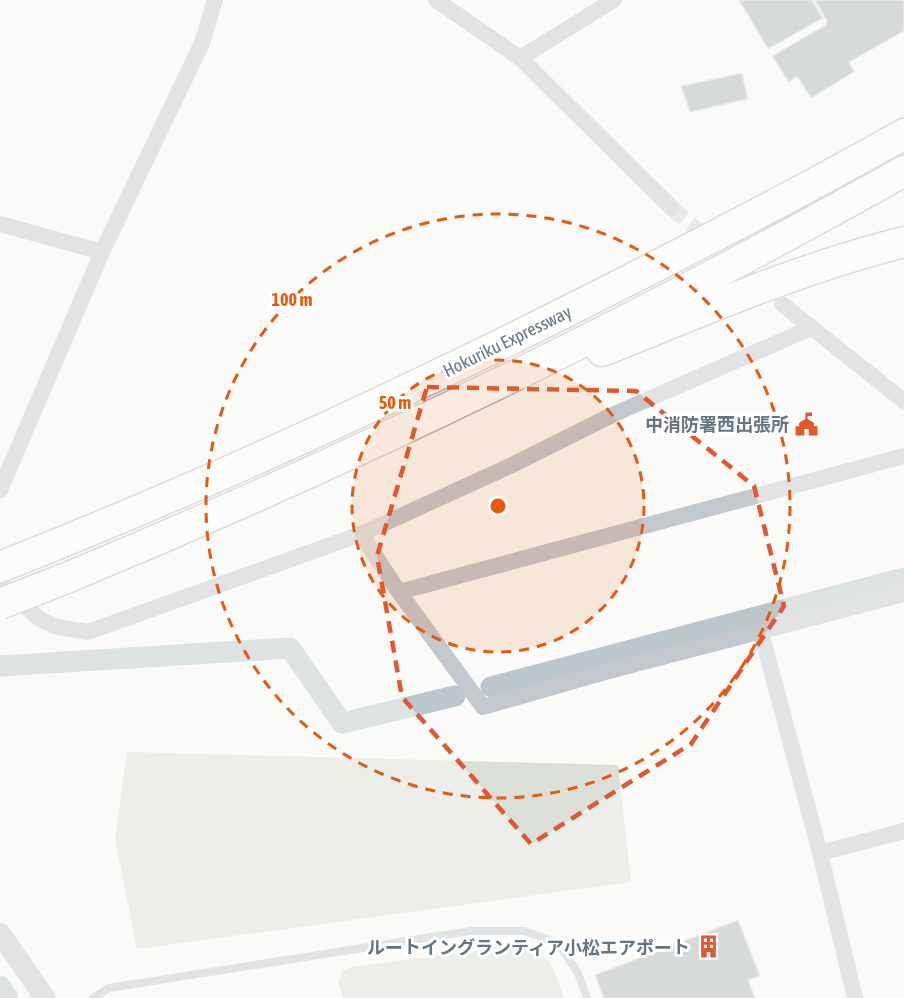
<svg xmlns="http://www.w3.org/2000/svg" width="904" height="998" font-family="'Asap Condensed','Noto Sans JP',sans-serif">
  <rect width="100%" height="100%" fill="#fafaf8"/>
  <path fill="#dadfd7" d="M127,752l491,13 13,117 -494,67 -22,-110z
    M523,944c30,15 30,23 41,54h-221l-5,-16 5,-11 10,-4z"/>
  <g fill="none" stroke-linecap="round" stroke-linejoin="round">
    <path stroke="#bbc7cb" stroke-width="21" d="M0,666l290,-18 52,75 113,-27
      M491,687l413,-109
      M0,986l8,12"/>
  </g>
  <path fill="#aab3b9" stroke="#dcdcda" stroke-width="1.5" d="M739,0h73l11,18 -55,31z
    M815,0h89v31l-55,31 5,10 -43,26 -14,-22 -8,6 -17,-26 54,-31 1,-4z
    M742,73l6,26 -58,13 -9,-26z
    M738,920l22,56 -12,4 7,18h-151l-9,-23z"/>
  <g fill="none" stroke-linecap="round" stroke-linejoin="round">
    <path stroke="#d5d9db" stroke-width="16" stroke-dasharray="16 8" stroke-linecap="butt" d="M672,208l94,83"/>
    <defs>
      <path id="motorway" d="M602,351c100,-40 198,-83 302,-109
        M0,567c213,-84 420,-180 623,-284 95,-48 189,-97 281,-149
        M69,577c286,-119 565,-254 835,-406"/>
    </defs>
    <use href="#motorway" stroke="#b4b9bd" stroke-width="33"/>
    <path stroke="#c3c8cc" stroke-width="8" d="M93,998l16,-10 361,-57h54l34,12 20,30 9,25"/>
    <path stroke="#c3c8cc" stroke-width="16" d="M436,0l84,58 94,-58
      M520,58l152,150
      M0,224l102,28
      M782,304l122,97
      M0,490l102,-238 100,-209 13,-43
      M361,534l38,58 84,115 122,-35 299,-78
      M0,584l40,35 17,8 31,5 273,-98 149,-68 102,-51 199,-87
      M399,592l505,-136
      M761,632l59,221 35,145
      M820,853l84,-22"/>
    <path stroke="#c3c8cc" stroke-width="21" d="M0,933l45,65"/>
    <use href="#motorway" stroke="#fff" stroke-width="30"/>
    <defs>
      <path id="motorway-bridge" d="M0,604l69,-27"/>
    </defs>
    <use href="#motorway-bridge" stroke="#b4b9bd" stroke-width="33" stroke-linecap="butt"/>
    <use href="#motorway-bridge" stroke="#fff" stroke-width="30"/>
  </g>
  <path d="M0 0H904V998H0ZM427,387l209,4 118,95 30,120 -93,138 -160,100 -129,-147 -25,-141z" fill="#fafaf8" fill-opacity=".55" fill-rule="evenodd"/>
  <path fill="none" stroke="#e4572e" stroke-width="4.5" stroke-dasharray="12 8" stroke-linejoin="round" d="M427,387l209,4 118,95 30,120 -93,138 -160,100 -129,-147 -25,-141z"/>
  <circle cx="498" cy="506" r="146" fill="#e8590c" fill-opacity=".12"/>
  <g fill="none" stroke="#e8590c" stroke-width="3" stroke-dasharray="10 8">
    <circle cx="498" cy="506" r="146"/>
    <circle cx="498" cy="506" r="292"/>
  </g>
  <defs>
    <symbol id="civic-bare" viewBox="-9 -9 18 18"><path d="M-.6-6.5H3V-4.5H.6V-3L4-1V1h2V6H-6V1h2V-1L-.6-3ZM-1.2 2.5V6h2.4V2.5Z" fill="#e4572e" stroke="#fff" stroke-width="2.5" paint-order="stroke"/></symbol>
    <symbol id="building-bare" viewBox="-9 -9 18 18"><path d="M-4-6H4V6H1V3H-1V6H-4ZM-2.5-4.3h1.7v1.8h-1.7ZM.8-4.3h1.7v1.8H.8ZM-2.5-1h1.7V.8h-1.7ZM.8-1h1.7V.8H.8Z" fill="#e4572e" stroke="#fff" stroke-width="2.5" paint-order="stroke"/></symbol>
  </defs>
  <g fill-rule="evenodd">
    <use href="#civic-bare" x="790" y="408" width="33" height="33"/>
    <use href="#building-bare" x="692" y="930" width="33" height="33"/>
  </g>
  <g text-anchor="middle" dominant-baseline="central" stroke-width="6" stroke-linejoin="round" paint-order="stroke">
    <g font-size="18" fill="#657683" stroke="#fff">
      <text transform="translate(507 341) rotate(-26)">Hokuriku Expressway</text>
    </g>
    <g font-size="18" font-weight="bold" fill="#657683" stroke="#fff" text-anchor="end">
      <text x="789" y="424">中消防署西出張所</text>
      <text x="690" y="947">ルートイングランティア小松エアポート</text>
    </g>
  </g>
  <circle cx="498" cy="506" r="9" fill="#e8590c" stroke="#fff" stroke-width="3"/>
  <g font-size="18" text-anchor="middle" font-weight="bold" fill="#e8590c" stroke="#fff" stroke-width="6" stroke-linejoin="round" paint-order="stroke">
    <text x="292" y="306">100 m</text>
    <text x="395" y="409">50 m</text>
  </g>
</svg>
